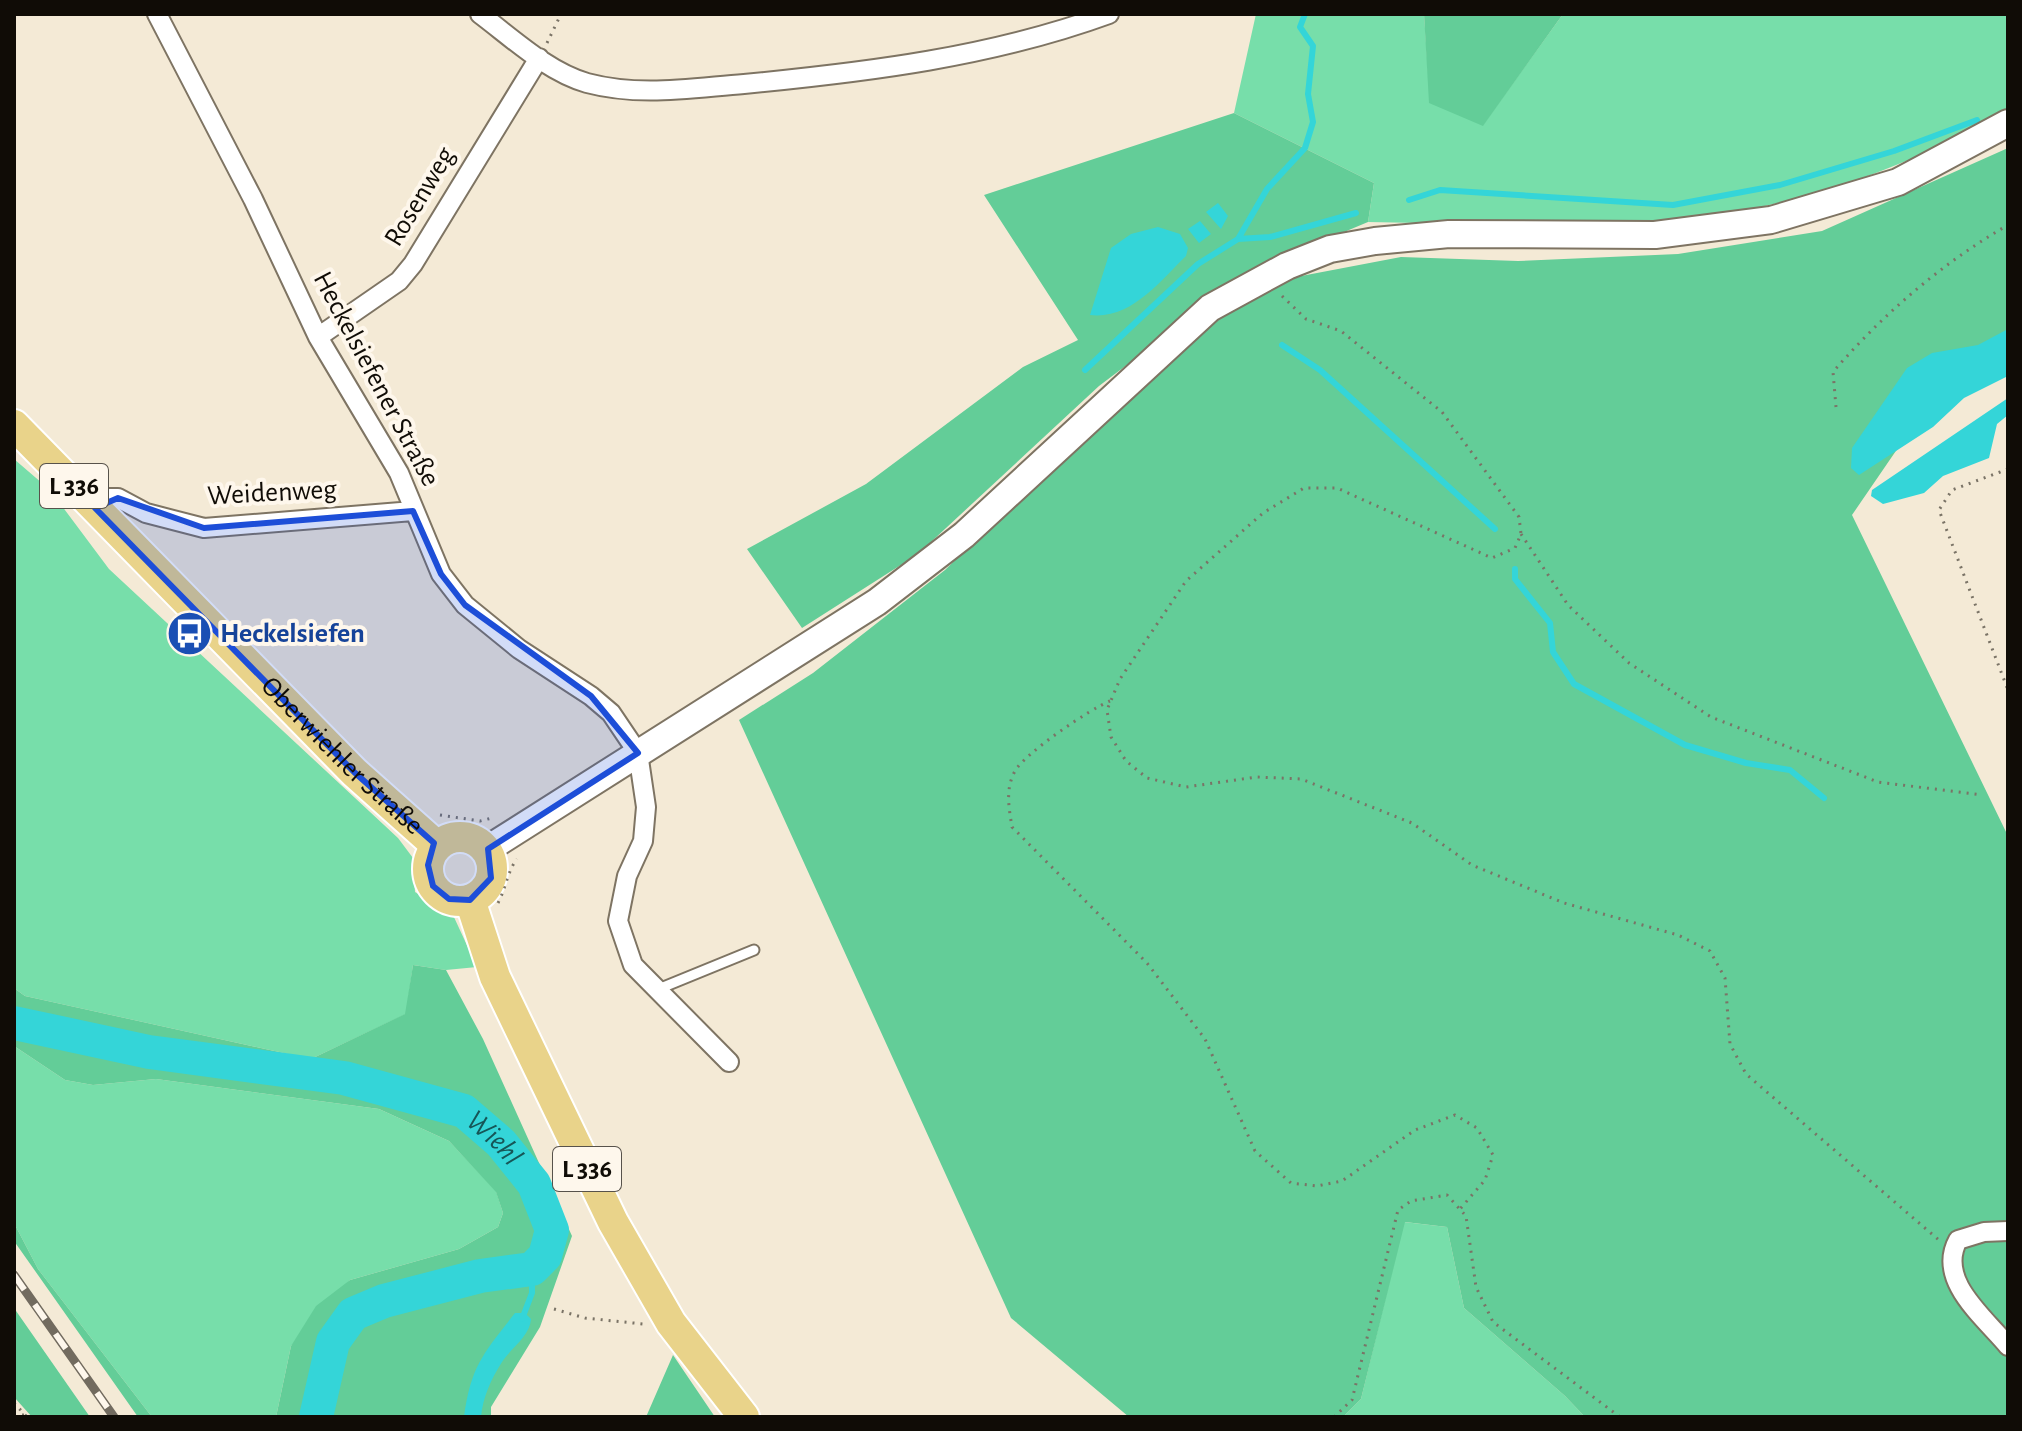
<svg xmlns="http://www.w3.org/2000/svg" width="2022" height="1431" font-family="'Alegreya Sans',sans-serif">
  <rect width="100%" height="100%" fill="#f4ead6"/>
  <path fill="#77deaa" d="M1256,14h168l6,88 53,23 80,-111h436l9,2v95c-90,51 -186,87 -289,104 -114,19 -236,8 -351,7l6,-39 -140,-70z
    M14,459l36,31 59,79 289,269 15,20 2,34 38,23 24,52 -31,3 -33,-5 -7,49 -95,45 -286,-63 -11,-8z
    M14,1046l51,34 28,5 63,-6 223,30 70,32 47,50 7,22 -5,14 -39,22 -109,31 -59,66 -15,71h-124l-114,-148 -24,-46z
    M1404,1222l43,5 17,81 101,88 20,21h-242l18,-18z"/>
  <path fill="#63cd98" d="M1424,14h139l-80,112 -54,-23z
    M1234,113l140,70 -6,39 -117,49 -152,115 -181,168 -116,74 -55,-79 119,-65 157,-117 55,-27 -94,-145z
    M2008,148v218l-69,22 -87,127 156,321v581h-423l-20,-21 -101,-88 -17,-81 -42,-5 -44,177 -18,18h-214l-118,-99 -272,-598 74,-47 132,-103 237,-233 114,-60 105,-20 117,4 160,-7 144,-23z
    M413,965l33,5 37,69 89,197 -32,91 -49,80v10h-215l15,-71 25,-40 34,-26 109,-31 39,-22 5,-14 -7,-21 -47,-51 -70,-32 -223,-30 -63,6 -28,-5 -51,-34v-58l11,8 286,63 94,-45z
    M14,1223l24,46 114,148h-14l-124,-176z
    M14,1308l76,109h-58l-18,-20z
    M673,1355l42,62h-69z"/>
  <path fill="#34d5d8" d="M1218,203l10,13 -7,13 -15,-17z
    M1200,221l11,13 -12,9 -11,-14z
    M1158,227l22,7 8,14 -2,8c-26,25 -55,64 -96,59l21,-67 20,-14z
    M2008,329v47l-44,22 -31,29 -74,48 -8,-7 1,-20 55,-80 25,-15 46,-8z
    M2008,398v17l-11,9 -8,34 -46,18 -19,17 -41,11 -12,-8 1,-6z
    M515,1313h10l6,6c-1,17 -20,29 -29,43 -11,17 -19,35 -21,55h-17c7,-52 20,-64 51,-104z"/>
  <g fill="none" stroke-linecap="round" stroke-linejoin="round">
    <path stroke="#34d5d8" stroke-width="6" d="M1409,200l31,-10 233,15 107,-20 114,-34 83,-31
      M1238,239l32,-2 86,-24
      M1282,345l38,25 175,159
      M1085,370l113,-106 40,-25 29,-50 38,-41 8,-26 -5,-28 5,-48 -13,-19 5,-13
      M1515,569v10l35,44 3,29 21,32 111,61 61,18 44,7 34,28
      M522,1319l10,-26v-24"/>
    <path stroke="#34d5d8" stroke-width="34" id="s1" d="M14,1023l135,29 195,26 120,33 37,32 33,41 18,46 -7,26 -13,13 -52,7 -96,25 -31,13 -20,28 -17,75"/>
    <defs>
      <path id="service" d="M656,990l98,-40"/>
      <path id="minor" d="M157,14l96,185 65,138 81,136 42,101 24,31 54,44 72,47 20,17 27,40 8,54 -3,34 -16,35 -9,45 15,44 96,97
        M480,14c32,24 68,58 107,69 53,14 104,5 157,1 124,-12 247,-27 365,-70
        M318,337l81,-56 14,-17 126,-206
        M95,508l12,-10h11l28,15 58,15 209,-17
        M2008,1231l-24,1 -26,8c-22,40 26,77 50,106"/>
      <path id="secondary" d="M486,850l391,-248 87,-67 246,-227 77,-42 43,-17 45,-8 74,-7 206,1 116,-15 127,-38 110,-59"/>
      <g id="primary">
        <path id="s2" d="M14,425l340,347 83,74"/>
        <circle cx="460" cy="869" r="32"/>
        <path d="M470,900l25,77 118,245 58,101 73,94"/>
      </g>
    </defs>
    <use href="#service" stroke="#7e7463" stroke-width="13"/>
    <use href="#minor" stroke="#7e7463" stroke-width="22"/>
    <use href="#secondary" stroke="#7e7463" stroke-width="30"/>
    <use href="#primary" stroke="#fff" stroke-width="34"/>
    <path stroke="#7a7366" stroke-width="3" stroke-dasharray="2 6" stroke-linecap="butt" d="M547,43l14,-29
      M1282,296l24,23 35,12 101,81 77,105 2,17 -6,14 -23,10 -155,-70h-33l-41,25 -77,68 -66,98 -13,31 4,27 15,24 21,17 39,9 71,-10 44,2 111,44 60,42 92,38 114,32 32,16 15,27 5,66 16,30 194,167
      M1836,407l-3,-35c49,-57 109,-109 175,-147
      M2008,469l-56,21 -13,20 69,180
      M1521,534l47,71 61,58 82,54 167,65 104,13
      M1110,701c-20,8 -85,52 -95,70 -10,18 -6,37 -3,56l135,136 58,76 50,112 36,32 26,3 25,-5 73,-51 40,-15 22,13 16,27 -8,25 -25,29
      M440,815l40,6 12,-3
      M498,903c8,-15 9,-31 19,-44
      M554,1309l31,9 58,6
      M14,1403l13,14
      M14,1415h11
      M1334,1417l18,-17 46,-190 13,-9 36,-6 19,21 10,71 17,35 127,95"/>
    <use href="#service" stroke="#fff" stroke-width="9"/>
    <use href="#minor" stroke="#fff" stroke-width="18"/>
    <use href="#secondary" stroke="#fff" stroke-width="26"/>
    <use href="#primary" stroke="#e9d38a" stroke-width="30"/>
    <defs>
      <path id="rail" d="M14,1275l100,142"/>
    </defs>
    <use href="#rail" stroke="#726b5f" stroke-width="9"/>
    <use href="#rail" stroke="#fef7ec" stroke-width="6" stroke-dasharray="18" stroke-linecap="butt"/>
  </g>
  <path fill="#1d4ed8" fill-opacity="0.2" stroke="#1d4ed8" stroke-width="6" stroke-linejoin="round" d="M118,498l86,30 209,-17 28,63 24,31 126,91 47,57 -150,96 3,29 -21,22 -21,-1 -16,-13 -5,-21 6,-22 -80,-71 -259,-264z"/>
  <defs>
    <symbol id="bus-disc" viewBox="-11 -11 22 22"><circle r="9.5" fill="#1a4fb4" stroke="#fef7ec"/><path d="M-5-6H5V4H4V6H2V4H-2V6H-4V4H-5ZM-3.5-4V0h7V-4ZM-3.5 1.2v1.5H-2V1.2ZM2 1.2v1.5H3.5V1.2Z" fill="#fff"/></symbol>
  </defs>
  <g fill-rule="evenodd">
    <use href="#bus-disc" x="164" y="608" width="51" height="51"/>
  </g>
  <g text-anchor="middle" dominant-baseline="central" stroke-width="8" stroke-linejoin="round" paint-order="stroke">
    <g fill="#fef7ec" stroke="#57524b" stroke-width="2">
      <rect x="40" y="464" width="68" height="44" rx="6"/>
      <rect x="553" y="1147" width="68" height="44" rx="6"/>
    </g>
    <g font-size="26" font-weight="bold" fill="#100c06">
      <text x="74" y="486">L 336</text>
      <text x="587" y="1169">L 336</text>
    </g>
    <g font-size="28" fill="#100c06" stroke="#fef7ec">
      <text transform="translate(420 197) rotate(-59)">Rosenweg</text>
      <text transform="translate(376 379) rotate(62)">Heckelsiefener Straße</text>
      <text transform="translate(272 493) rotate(-3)">Weidenweg</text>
      <text stroke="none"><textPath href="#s2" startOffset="466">Oberwiehler Straße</textPath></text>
    </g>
    <g font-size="28" font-weight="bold" fill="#164399" stroke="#fef7ec" text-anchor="start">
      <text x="220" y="634">Heckelsiefen</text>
    </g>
    <g font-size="30" font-style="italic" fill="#165657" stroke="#fef7ec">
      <text stroke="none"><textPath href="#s1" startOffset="500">Wiehl</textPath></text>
    </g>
  </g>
  <rect width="2022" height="1431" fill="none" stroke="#100c06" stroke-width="32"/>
</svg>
